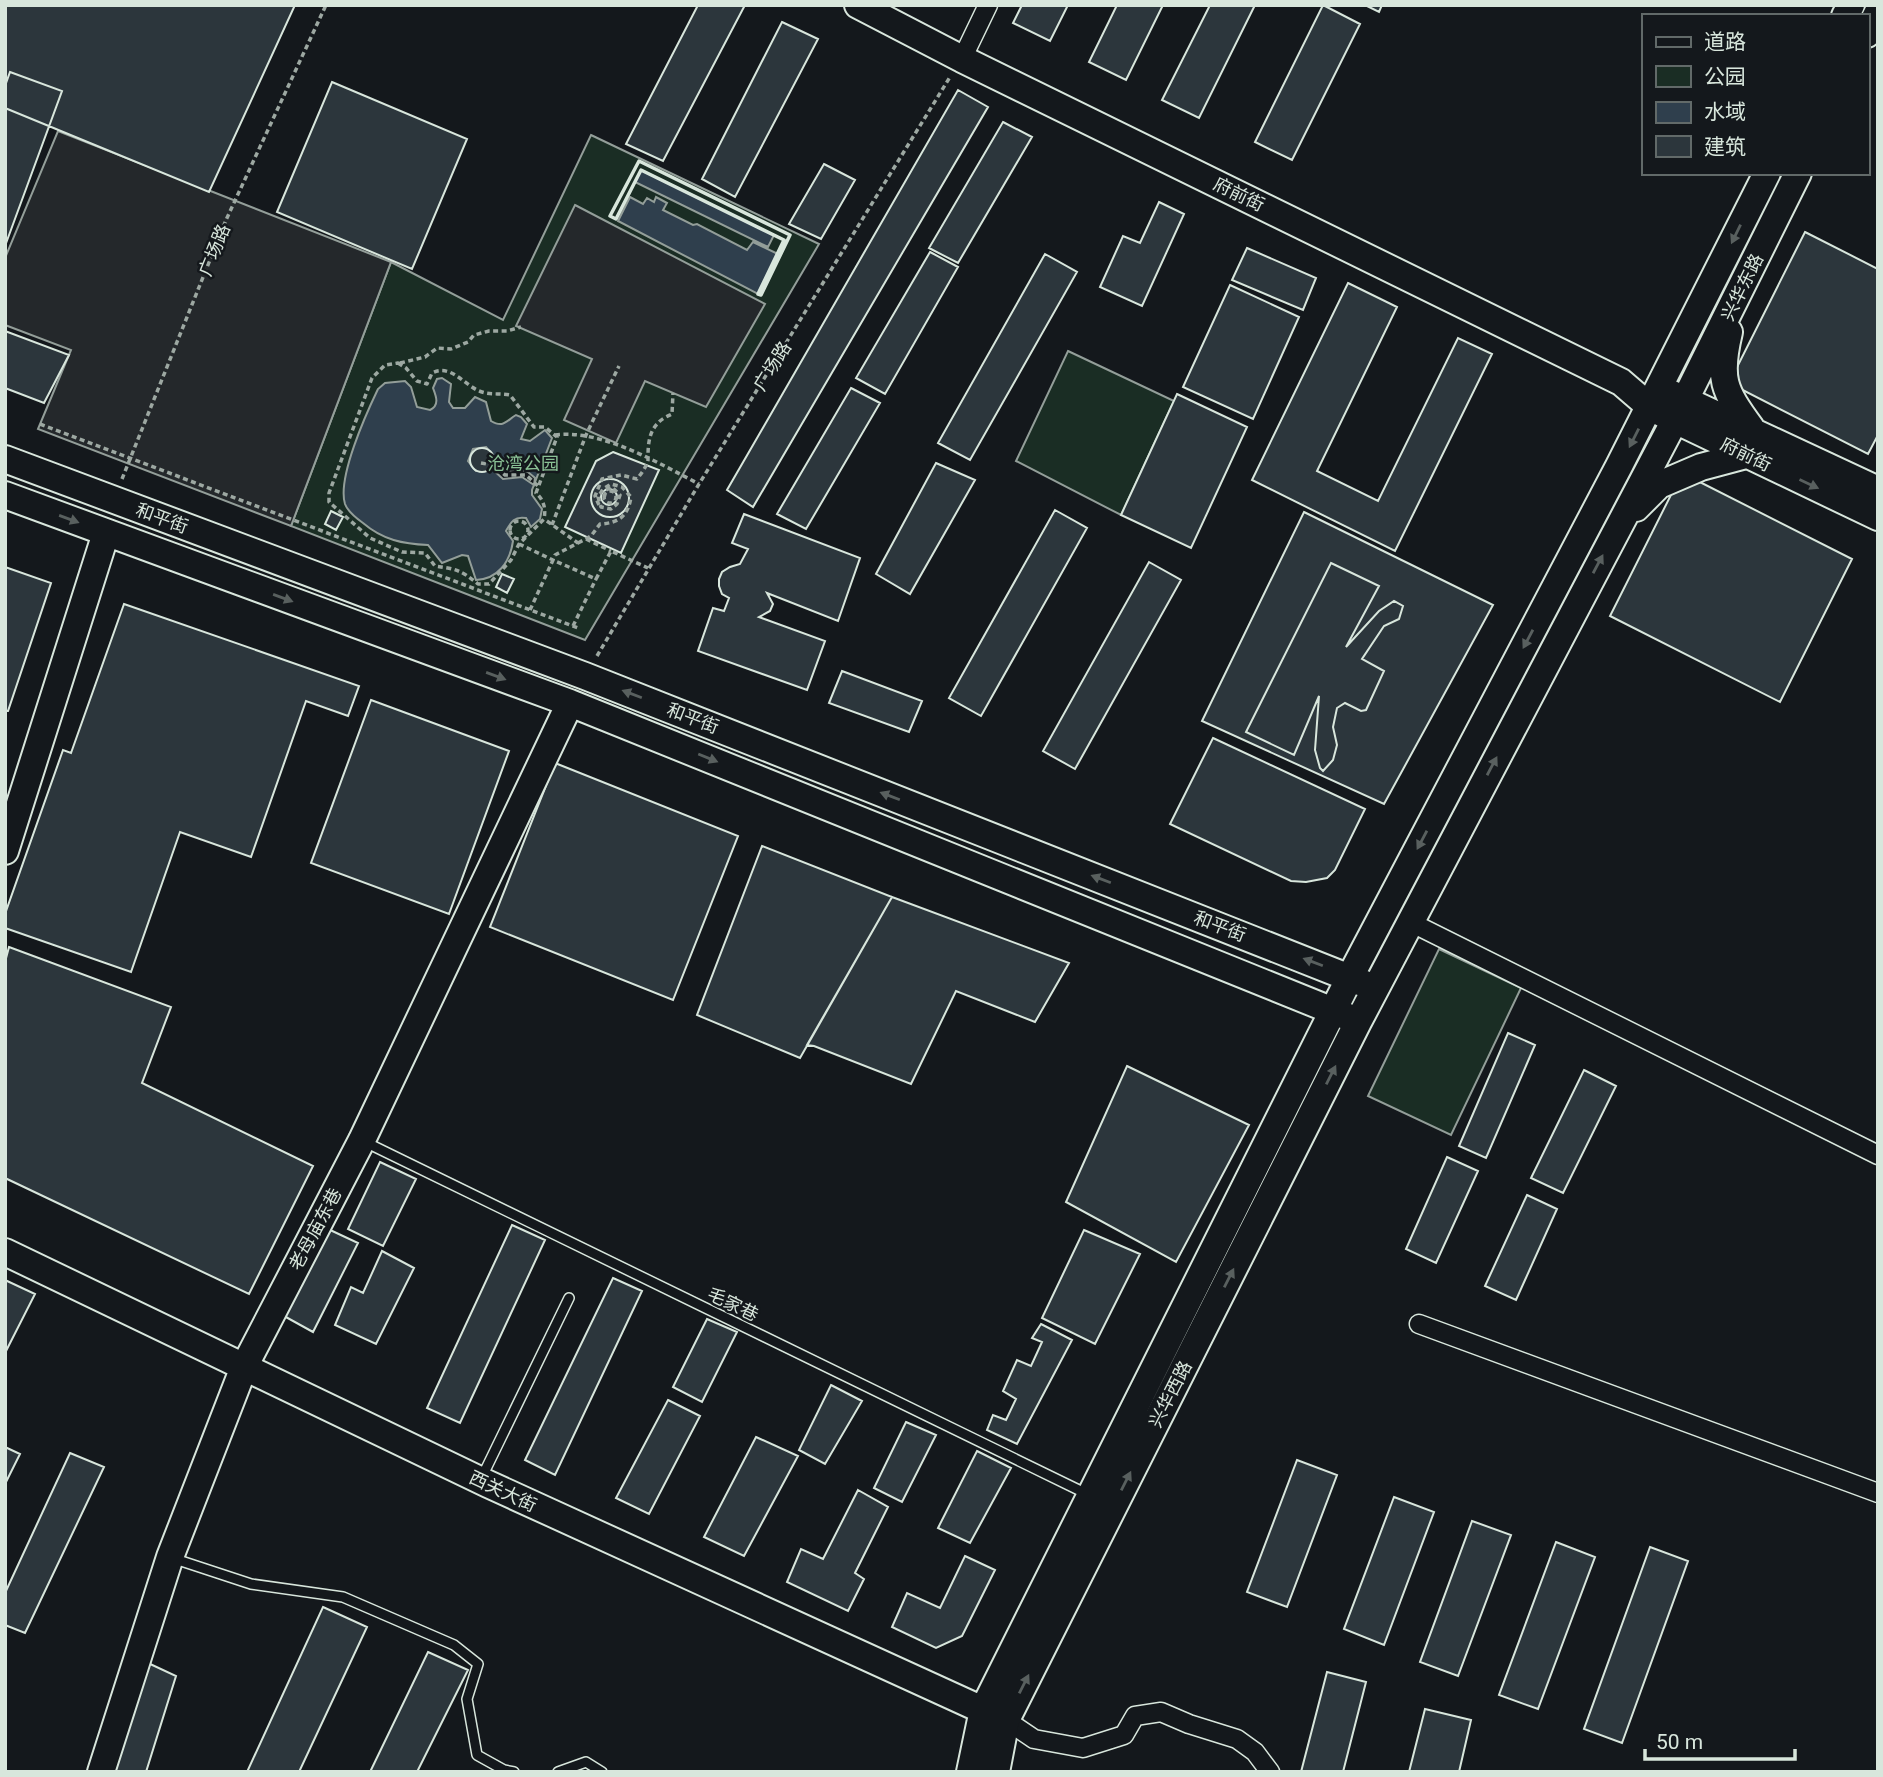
<svg xmlns="http://www.w3.org/2000/svg" width="1883" height="1777" font-family="Roboto,'Noto Sans SC',sans-serif">
  <rect width="100%" height="100%" fill="#14181c"/>
  <path fill="#1a2d24" stroke="#939e99" stroke-width="2" d="M591,135l228,109 -234,396 -294,-114 100,-264 112,58z
    M1068,351l106,50 -53,114 -105,-54z
    M1439,949l82,39 -70,147 -83,-39z"/>
  <path fill="#24282b" stroke="#939e99" stroke-width="2" d="M58,131l333,131 -100,264 -253,-97 33,-79 -66,-25v-67z
    M575,205l190,99 -59,103 -61,-26 -29,62 -52,-23 28,-61 -76,-33z"/>
  <path fill="#2f3f4d" stroke="#939e99" stroke-width="2" d="M641,170l133,65 -6,12 -133,-65z
    M630,197l13,7 4,-6 7,4 2,-5 11,6 -4,7 30,15 4,-1 50,26 6,-8 25,12 -20,40 -140,-73z
    M442,378l9,6 -2,18 4,6h12l10,-11 11,5 5,19c12,7 14,1 25,-6l5,2 6,7 -6,15 9,2 15,-11 7,8 -20,52v5l10,14 -2,10 -9,8 -5,-9c-12,-2 -15,4 -20,13l7,10c-3,21 -15,38 -37,39l-8,-24 -6,-1 -20,8 -14,-18c-25,-1 -45,-5 -65,-22 -7,-5 -15,-11 -18,-19 -8,-26 21,-90 33,-115l7,-6 20,-2 6,6 6,20 13,3c10,-5 6,-14 3,-22l4,-9z"/>
  <path fill="#14181c" stroke="#939e99" stroke-width="2" d="M486,447l9,11 -1,3 12,10 14,-2 8,3 7,6 -1,7 -12,-8 -19,2 -12,-11 -1,2 -14,1 -8,-10 5,-12z"/>
  <path fill="#2c363c" stroke="#d8e6dc" stroke-width="2" d="M5,5h290l-86,187 -204,-84z
    M698,5h47l-82,156 -37,-17z
    M1022,5h46l-18,36 -37,-18z
    M1117,5h46l-37,75 -37,-18z
    M1210,5h45l-56,113 -37,-18z
    M1323,5l37,19 -68,136 -37,-18z
    M1365,5h17l-3,7z
    M782,22l36,17 -83,158 -33,-18z
    M10,72l52,19 -57,155v-160z
    M332,82l135,57 -55,130 -135,-57z
    M958,90l30,17 -235,400 -26,-17z
    M1003,122l29,15 -74,126 -29,-15z
    M824,164l31,16 -34,59 -32,-15z
    M1159,202l25,12 -42,92 -42,-19 23,-51 17,7z
    M1805,232l73,37v166l-10,19 -139,-71z
    M1247,248l69,30 -13,32 -71,-30z
    M930,252l28,15 -73,127 -29,-16z
    M1045,254l32,18 -107,188 -32,-17z
    M1348,283l49,24 -80,164 61,30 80,-163 34,16 -97,197 -143,-71z
    M1230,285l69,32 -46,102 -70,-32z
    M5,331l64,24 -25,48 -39,-15z
    M851,388l29,15 -74,126 -29,-15z
    M1177,394l70,33 -56,121 -70,-33z
    M470 460a12 12 0 1 1 24 0a12 12 0 1 1-24 0Z
    M613,452l46,18 -38,83 -56,-26 31,-66z
    M936,463l39,17 -65,114 -34,-20z
    M1682,473l170,86 -72,143 -170,-86z
    M591 498a19 19 0 1 1 38 0a19 19 0 1 1-38 0Z
    M601 497a8 8 0 1 1 16 0a8 8 0 1 1-16 0Z
    M1055,510l32,18 -106,188 -32,-18z
    M331,511l12,6 -7,13 -11,-6z
    M1304,512l189,93 -109,199 -182,-83z
    M744,514l116,44 -22,63 -71,-28 6,11 -3,7 -11,6 66,24 -18,49 -109,-39 15,-43 11,3 5,-13 -7,-4 -3,-8v-7l3,-7 8,-5 10,-3 8,-15 -16,-6z
    M1149,562l32,18 -106,189 -32,-18z
    M1331,563l48,23 -33,61 33,-36 15,-10 9,5 -4,13 -15,7 -22,33 22,12 -18,39 -5,1 -16,-8 -8,5 -4,19 4,18 -4,15 -10,11 -3,-3 -5,-18 4,-54 -25,59 -48,-23z
    M5,567l46,16 -43,128h-3z
    M502,574l12,5 -7,14 -11,-6z
    M124,604l235,82 -11,30 -42,-15 -55,156 -71,-25 -49,140 -126,-44v-14l58,-164 8,3z
    M842,671l80,30 -13,31 -80,-29z
    M371,700l138,51 -60,163 -138,-51z
    M1213,738l152,71 -30,61 -8,8 -21,4 -15,-1 -121,-57z
    M555,763l183,73 -65,164 -183,-73z
    M762,846l130,51 -92,161 -103,-43z
    M892,897l177,66 -34,59 -79,-31 -45,93 -97,-38 -7,-1z
    M9,947l162,60 -29,76 171,83 -64,128 -244,-116v-216z
    M1508,1033l27,12 -49,113 -27,-12z
    M1127,1066l122,59 -73,137 -110,-60z
    M1584,1070l32,16 -53,107 -32,-15z
    M1447,1157l31,14 -42,92 -30,-14z
    M380,1162l36,17 -33,67 -35,-17z
    M1527,1195l30,14 -41,91 -31,-14z
    M512,1225l33,15 -85,183 -33,-15z
    M328,1229l30,14 -45,89 -29,-16z
    M1084,1230l56,24 -45,90 -53,-26z
    M382,1251l32,17 -38,76 -41,-19 16,-38 12,6z
    M613,1278l29,13 -87,184 -30,-15z
    M5,1280l30,14 -30,59z
    M707,1319l30,13 -35,70 -29,-15z
    M1041,1324l31,16 -55,104 -30,-14 6,-15 13,5 10,-21 -13,-8 14,-31 14,6 11,-24 -10,-4z
    M831,1385l31,16 -37,63 -26,-14z
    M668,1400l32,16 -51,98 -33,-16z
    M906,1422l30,13 -34,67 -28,-14z
    M756,1437l42,19 -54,100 -40,-19z
    M5,1447l15,7 -15,30z
    M977,1451l34,17 -41,75 -32,-15z
    M70,1453l34,14 -79,166 -20,-8v-32z
    M1297,1460l40,15 -50,132 -40,-15z
    M858,1490l30,17 -33,66 9,6 -16,32 -61,-29 14,-33 22,10z
    M1394,1497l40,15 -50,133 -40,-16z
    M1472,1521l39,14 -53,141 -38,-14z
    M1556,1542l39,15 -57,152 -39,-14z
    M1650,1547l38,14 -66,182 -38,-14z
    M965,1556l30,14 -33,66 -26,12 -44,-21 15,-34 33,15z
    M323,1607l44,20 -68,145h-52z
    M428,1652l40,18 -51,102h-47z
    M148,1663l28,13 -30,96h-34z
    M1327,1672l39,10 -23,90h-42z
    M1425,1709l46,11 -12,52h-50z"/>
  <g fill="none" stroke-linecap="round" stroke-linejoin="round">
    <defs>
      <path id="lane" d="M363,1141l724,353
        M481,1479l88,-181
        M172,1558l79,26 92,13 111,48 24,19 -11,35 10,56 27,15 10,2
        M558,1772l28,-10 16,10"/>
      <path id="street" d="M962,59l26,-54
        M1410,922l468,233
        M1419,1324l459,169
        M1006,1720l28,19 49,9 41,-13 11,-19 26,-4 28,12 48,15 18,13 15,20"/>
      <path id="secondary" d="M858,5l104,54 659,323 29,25 25,13 203,97
        M1845,16l6,-11
        M1867,34l11,-22
        M1729,332c-11,46 -6,58 22,96
        M1670,393l208,97
        M5,459l580,217 780,308
        M5,495l565,208 778,314
        M1636,508l23,-23 42,-18 45,-12
        M5,851l101,-318
        M5,1252l483,232 510,233
        M101,1772l69,-215 74,-190 118,-227 208,-437
        M970,1772l13,-62 367,-733 269,-511 148,-293
        M996,1772l10,-52 352,-698 317,-602 123,-247"/>
    </defs>
    <use href="#lane" stroke="#d8e6dc" stroke-width="12"/>
    <use href="#street" stroke="#d8e6dc" stroke-width="21"/>
    <use href="#secondary" stroke="#d8e6dc" stroke-width="30"/>
    <path stroke="#9da8a2" stroke-width="3.5" stroke-dasharray="5 3.5" stroke-linecap="butt" d="M398,363l8,5 11,13 10,3 5,-11c20,-10 33,14 50,19 9,3 18,1 28,3l24,32h11l12,10 -21,56c8,7 10,16 8,26l-25,25 -8,16 -22,24h-11c-17,-14 -22,-15 -43,-18l-10,-13 -23,-1 -32,-14 -41,-36v-9l43,-115 13,-13z
      M400,363l25,-6 12,-9 14,1 17,-7 6,-7 15,-4h18l14,-4
      M40,424l538,204
      M555,435c47,-6 103,28 144,49
      M481,463l11,2 13,10h21l12,11
      M122,479l104,-259 100,-215
      M604 497a6 6 0 1 1 12 0a6 6 0 1 1-12 0Z
      M599,505l-4,-9 7,-17 19,-4 16,4c4,-5 10,-13 11,-19 0,-13 0,-27 10,-37 3,-4 10,-7 14,-9l1,-21
      M510 530a9 9 0 1 1 18 0a9 9 0 1 1-18 0Z
      M552,525l34,-90 33,-69
      M586,539l25,12
      M578,543l13,-7 9,-12c19,-1 28,-8 31,-27l-9,-10 -11,-3 -8,5 -5,8 3,10 10,2 6,-5 3,-9 -8,-8 -6,3 -2,8
      M519,544l34,16 2,-5 23,-12 -34,-24
      M530,610l23,-50 43,19 15,-28 37,17
      M573,626l23,-47
      M597,656l102,-172 251,-407"/>
    <use href="#lane" stroke="#14181c" stroke-width="9"/>
    <use href="#street" stroke="#14181c" stroke-width="18"/>
    <use href="#secondary" stroke="#14181c" stroke-width="26"/>
    <path stroke="#d8e6dc" stroke-width="3.5" d="M639,161l151,74 -29,60 -3,-1 26,-54 -143,-70 -25,49 -6,-3z"/>
  </g>
  <defs><path id="oneway-solid" d="M-6-.8H1V-3.2L6.5 0L1 3.2V.8H-6Z" transform="scale(1.75)"/></defs>
  <g fill="#59605f">
    <use href="#oneway-solid" transform="translate(1736 234) rotate(116)"/>
    <use href="#oneway-solid" transform="translate(1634 438) rotate(117)"/>
    <use href="#oneway-solid" transform="translate(1809 484) rotate(25)"/>
    <use href="#oneway-solid" transform="translate(69 519) rotate(20)"/>
    <use href="#oneway-solid" transform="translate(1598 564) rotate(-62)"/>
    <use href="#oneway-solid" transform="translate(283 598) rotate(20)"/>
    <use href="#oneway-solid" transform="translate(1528 639) rotate(118)"/>
    <use href="#oneway-solid" transform="translate(496 676) rotate(20)"/>
    <use href="#oneway-solid" transform="translate(632 694) rotate(-159)"/>
    <use href="#oneway-solid" transform="translate(708 758) rotate(22)"/>
    <use href="#oneway-solid" transform="translate(1492 766) rotate(-62)"/>
    <use href="#oneway-solid" transform="translate(890 796) rotate(-159)"/>
    <use href="#oneway-solid" transform="translate(1422 840) rotate(118)"/>
    <use href="#oneway-solid" transform="translate(1101 879) rotate(-159)"/>
    <use href="#oneway-solid" transform="translate(1313 962) rotate(-159)"/>
    <use href="#oneway-solid" transform="translate(1331 1075) rotate(-63)"/>
    <use href="#oneway-solid" transform="translate(1229 1278) rotate(-63)"/>
    <use href="#oneway-solid" transform="translate(1126 1481) rotate(-63)"/>
    <use href="#oneway-solid" transform="translate(1024 1684) rotate(-63)"/>
  </g>
  <g text-anchor="middle" dominant-baseline="central" stroke-width="5" stroke-linejoin="round" paint-order="stroke">
    <g font-size="18" fill="#d8e6dc" stroke="#14181c">
      <text transform="translate(1239 194) rotate(26)">府前街</text>
      <text transform="translate(214 250) rotate(-68)">广场路</text>
      <text transform="translate(1742 287) rotate(-64)">兴华东路</text>
      <text transform="translate(772 366) rotate(-58)">广场路</text>
      <text transform="translate(1746 454) rotate(26)">府前街</text>
      <text transform="translate(162 518) rotate(20)">和平街</text>
      <text transform="translate(693 718) rotate(21)">和平街</text>
      <text transform="translate(1220 926) rotate(21)">和平街</text>
      <text transform="translate(315 1229) rotate(-62)">老母庙东巷</text>
      <text transform="translate(733 1304) rotate(26)">毛家巷</text>
      <text transform="translate(1170 1394) rotate(-63)">兴华西路</text>
      <text transform="translate(503 1491) rotate(25)">西关大街</text>
    </g>
    <g font-size="18" fill="#8ac095" stroke="#14181c">
      <text x="523" y="463">沧湾公园</text>
    </g>
  </g>
  <rect width="1883" height="1777" fill="none" stroke="#d8e6dc" stroke-width="14"/>
  <rect x="1642" y="14" width="228" height="161" fill="#14181c" stroke="#626a69" stroke-width="2"/>
  <rect x="1656" y="37" width="35" height="10" fill="#14181c" stroke="#626a69" stroke-width="2"/>
  <text x="1704" y="49" font-size="21" fill="#d8e6dc">道路</text>
  <rect x="1656" y="66" width="35" height="21" fill="#1a2d24" stroke="#626a69" stroke-width="2"/>
  <text x="1704" y="84" font-size="21" fill="#d8e6dc">公园</text>
  <rect x="1656" y="102" width="35" height="21" fill="#2f3f4d" stroke="#626a69" stroke-width="2"/>
  <text x="1704" y="119" font-size="21" fill="#d8e6dc">水域</text>
  <rect x="1656" y="136" width="35" height="21" fill="#2c363c" stroke="#626a69" stroke-width="2"/>
  <text x="1704" y="154" font-size="21" fill="#d8e6dc">建筑</text>
  <path d="M1645 1749v10h150v-10" fill="none" stroke="#d8e6dc" stroke-width="3.5"/>
  <text x="1656" y="1749" font-size="21" fill="#d8e6dc" stroke="#14181c" stroke-width="5" paint-order="stroke">50 m</text>
</svg>
